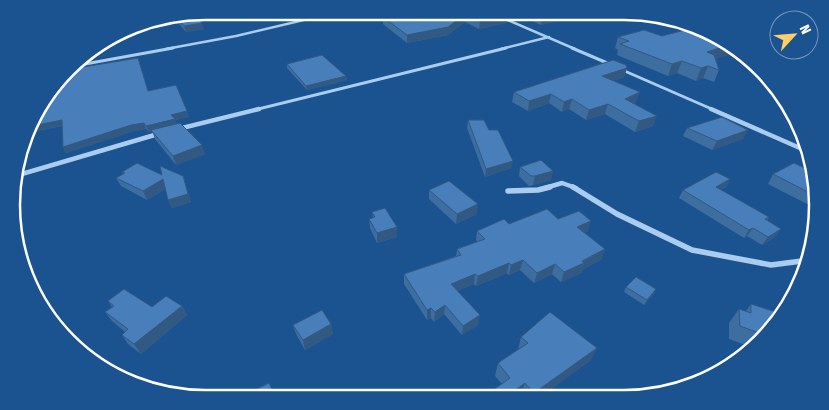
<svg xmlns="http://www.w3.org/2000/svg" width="829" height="410" font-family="'Fira Sans Condensed',sans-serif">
  <rect width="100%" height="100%" fill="#1b5391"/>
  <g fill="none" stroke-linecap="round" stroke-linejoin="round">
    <path stroke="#aaccef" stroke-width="2.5" d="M489,12l86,37
      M166,49l70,-13 106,-25
      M501,49l48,-12"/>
    <path stroke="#aaccef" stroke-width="3" d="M572,48l40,17
      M74,66l99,-18
      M620,69l94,41
      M254,110l252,-62"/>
    <path stroke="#aaccef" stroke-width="4.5" d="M711,109l98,43
      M178,129l81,-20
      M15,176l143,-42
      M545,188l17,-5 14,5"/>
    <path stroke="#aaccef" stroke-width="5.5" d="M573,187l44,27 75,36 79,15 31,-4 5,-3
      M508,191l30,-1 12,-3"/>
  </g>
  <path fill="#3e6da0" d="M409,11l187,1 -55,13 -11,-5 1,-2 -14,3 -10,-4 -1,6 -27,6 -14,-7 -17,13 -41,8 -24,-19v-7z
    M614,12h25l-15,2z
    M193,13l11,16 -18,3 -13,-15z
    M618,37l98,22 3,11 -5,12 -11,-4 -7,3 -19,-8 -9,3 -51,-21 1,-5 -3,-2z
    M138,58l10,33 41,26 -14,3 2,4 28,30 -29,11 -21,-26 -3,-8 -3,1 -3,-3 -12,2 -68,22 -3,-6 -1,-21 -30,6 -7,31 -9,2 28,-67z
    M287,64l59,12 1,4 -40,10 -20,-22z
    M627,68l-3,9 -11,4 23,21 -2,1 19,23 -18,6 -30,-18 -19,6 -17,-11 -7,3 -13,-9 -21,8 -16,-9 2,-10z
    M468,120l21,10 22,38 -26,9 -18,-49z
    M687,128l56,11 -31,11 -29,-14z
    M520,167l31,13 -18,5 -4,1 -10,-10z
    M811,171l5,34 -3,2 -45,-23 5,-10z
    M122,172l61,4 8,26 -19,6 -4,-8 -3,-11 -18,11 -26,-14 -5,-8 7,-4z
    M730,179l-4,8 -5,3 48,27 -2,3 14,9 -6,8 -13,8 -15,-9 -3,2 -65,-40 4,-8z
    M429,190l48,24 -21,10 -27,-25z
    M372,212l25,15v10l-20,6 -7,-15 -1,-9 4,-1z
    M558,219l30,12 -4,1 18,27 -20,11 -1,3 -20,9 -9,-8 -18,9 -14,-13 -11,5 -2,-2 -31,13 -2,-2 -17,7 21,34 -16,10 -18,-21 -10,8 -3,-4 -4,2 -23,-36v-10l52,-18 1,-7 20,-7 -1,-2 1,-9 32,-7z
    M626,287l30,2 -2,5 -10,11 -20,-13z
    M108,301l44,6 30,-1 5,9 -46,39 -13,-10 -6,-9 3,-3 -13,-11 -7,-9 7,-5z
    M751,304l28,9 -28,34 -22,-8v-16l10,-14 7,2z
    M331,324l2,10 -28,16 -9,-16 -3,-9z
    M521,337l70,23 -51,37h-17l-2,-1 -32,-3 13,-9 -7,-8 3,-13 20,-13z"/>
  <path fill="#325982" d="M526,12h6l-1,6 -14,3 1,-8z
    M567,12h29l-55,13 1,-8z
    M625,12h14l-15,2z
    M466,14l-1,8 -17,13 -41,8v-8z
    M507,15l-1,8 -27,6 1,-8z
    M202,23l2,6 -18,3 -2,-6z
    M728,45l9,7 -35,12 5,-12z
    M682,61l-5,12 -9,3 4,-12z
    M708,66l-5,12 -7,3 5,-13z
    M627,68l-3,9 -25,9 3,-10z
    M346,76l1,4 -40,10 -1,-4z
    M640,92l-4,10 -14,6 3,-9z
    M551,94l-2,9 -21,8 1,-10z
    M572,99l-3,10 -7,3 2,-10z
    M608,104l-3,10 -19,6 3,-10z
    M187,111l2,6 -14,3 2,5 -28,7 -3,-6 25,-11z
    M657,116l-4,10 -18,6 4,-11z
    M62,120l3,5 -33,7 -7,31 -9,2 16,-39z
    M144,123l2,6 -12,2 -68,22 -3,-6 68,-22z
    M748,130l-5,9 -31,11 5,-9z
    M202,145l3,9 -29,11 -3,-9z
    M513,161l-2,7 -26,9 1,-8z
    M553,171l-2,9 -18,5 2,-9z
    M183,176l8,26 -19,6 -4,-8z
    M163,179l4,9 -20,12 -4,-9z
    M730,179l-4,8 -15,9 5,-9z
    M478,204l-1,10 -21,10 1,-10z
    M591,221l-3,10 -14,6 3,-10z
    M397,227v10l-20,6v-10z
    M753,228l-6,8 -3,2 5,-8z
    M781,229l-6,8 -13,8 6,-8z
    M605,249l-3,10 -20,11 -1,3 -20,9 3,-10z
    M523,260l-3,10 -11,5 2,-10z
    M509,263l-2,10 -31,13 2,-10z
    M555,264l-3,10 -18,9 3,-10z
    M475,274l-1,10 -24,10 1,-10z
    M656,289l-2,5 -10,11 3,-5z
    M445,305l-1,9 -10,8 1,-10z
    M182,306l5,9 -46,39 -7,-10z
    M431,308v10l-4,2v-10z
    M480,315l-2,10 -16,10 1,-9z
    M331,324l2,10 -28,16 -2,-10z
    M597,348l-6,12 -51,37h-8l2,-4z
    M525,383l-4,13 -3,1 -14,1z"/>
  <path fill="#487fba" stroke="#325982" d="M409,11l89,1 9,3 -27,6 -14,-7 -18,13 -41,8 -24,-18z
    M513,12h13l-8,1z
    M532,12h35l-25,5 -10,-4z
    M193,13l9,10 -18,3 -8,-10z
    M702,29l7,2 19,14 -21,7 7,3 5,15 -11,-4 -7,2 -19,-7 -10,3 -52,-20 9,-3 -11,-4 26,-7 18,6 23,-6z
    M322,55l24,21 -40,10 -19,-22z
    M138,58l10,33 28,-6 11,26 -16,4 4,4 -29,7 -2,-3 -13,2 -68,22 -1,-27 -30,6 12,-28 27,-29z
    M613,60l13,5 1,3 -25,8 38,16 -15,7 32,17 -18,5 -31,-17 -19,6 -17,-11 -8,3 -13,-8 -22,7 -15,-9z
    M722,117l26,13 -31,11 -30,-13z
    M468,120h16l5,10h9l15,31 -27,8z
    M180,123l22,22 -29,11 -22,-26z
    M24,145l-3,12h-2z
    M541,160l12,11 -18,5h-4l-11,-9z
    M137,163l25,12 -2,-9 23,10 5,18 -20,6 -5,-21 -20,12 -27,-13 9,-5 -3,-1z
    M794,163l17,8 3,24 -41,-21z
    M716,172l14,7 -14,8 53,30 -4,2 16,10 -13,8 -15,-9 -4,2 -66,-40z
    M449,181l29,23 -21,10 -28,-24z
    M385,208l12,19 -20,6 -8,-14 6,-2 -3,-5z
    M547,209l11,10 21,-8 12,10 -14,6 28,22 -23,12 2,2 -20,9 -9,-8 -18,9 -14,-13 -12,5 -2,-2 -31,13 -3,-2 -24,10 29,31 -17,11 -18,-21 -10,7 -4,-4 -4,2 -23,-36 57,-19 -4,-6 28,-10 -8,-8 27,-12 5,5z
    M636,277l20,12 -9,11 -21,-13z
    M124,289l28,18 14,-11 16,10 -48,38 -12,-9 6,-6 -23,-17 9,-6 -6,-5z
    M751,304l28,9 -17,21 -22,-8 -1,-17 12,4z
    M322,310l9,14 -28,16 -10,-15z
    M550,312l47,36 -63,45 -9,-10 -21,15h-28l11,-7 2,2 21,-15 -12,-15 30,-20 -7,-6z
    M269,383l7,15h-37z"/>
  <path d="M0 0H829V410H0ZM205 20H624A185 185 0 0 1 809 205V205A185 185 0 0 1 624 390H205A185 185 0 0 1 20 205V205A185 185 0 0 1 205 20Z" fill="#1b5391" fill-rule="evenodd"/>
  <path fill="none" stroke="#fff" stroke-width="2.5" d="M205 20H624A185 185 0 0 1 809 205V205A185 185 0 0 1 624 390H205A185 185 0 0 1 20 205V205A185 185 0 0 1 205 20Z"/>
  <g transform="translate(794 35) rotate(64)"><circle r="24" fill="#1b5391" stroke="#7698bd"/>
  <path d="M0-4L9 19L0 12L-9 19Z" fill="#ffce68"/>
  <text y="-8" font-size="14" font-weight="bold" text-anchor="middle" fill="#ffffff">N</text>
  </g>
</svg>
